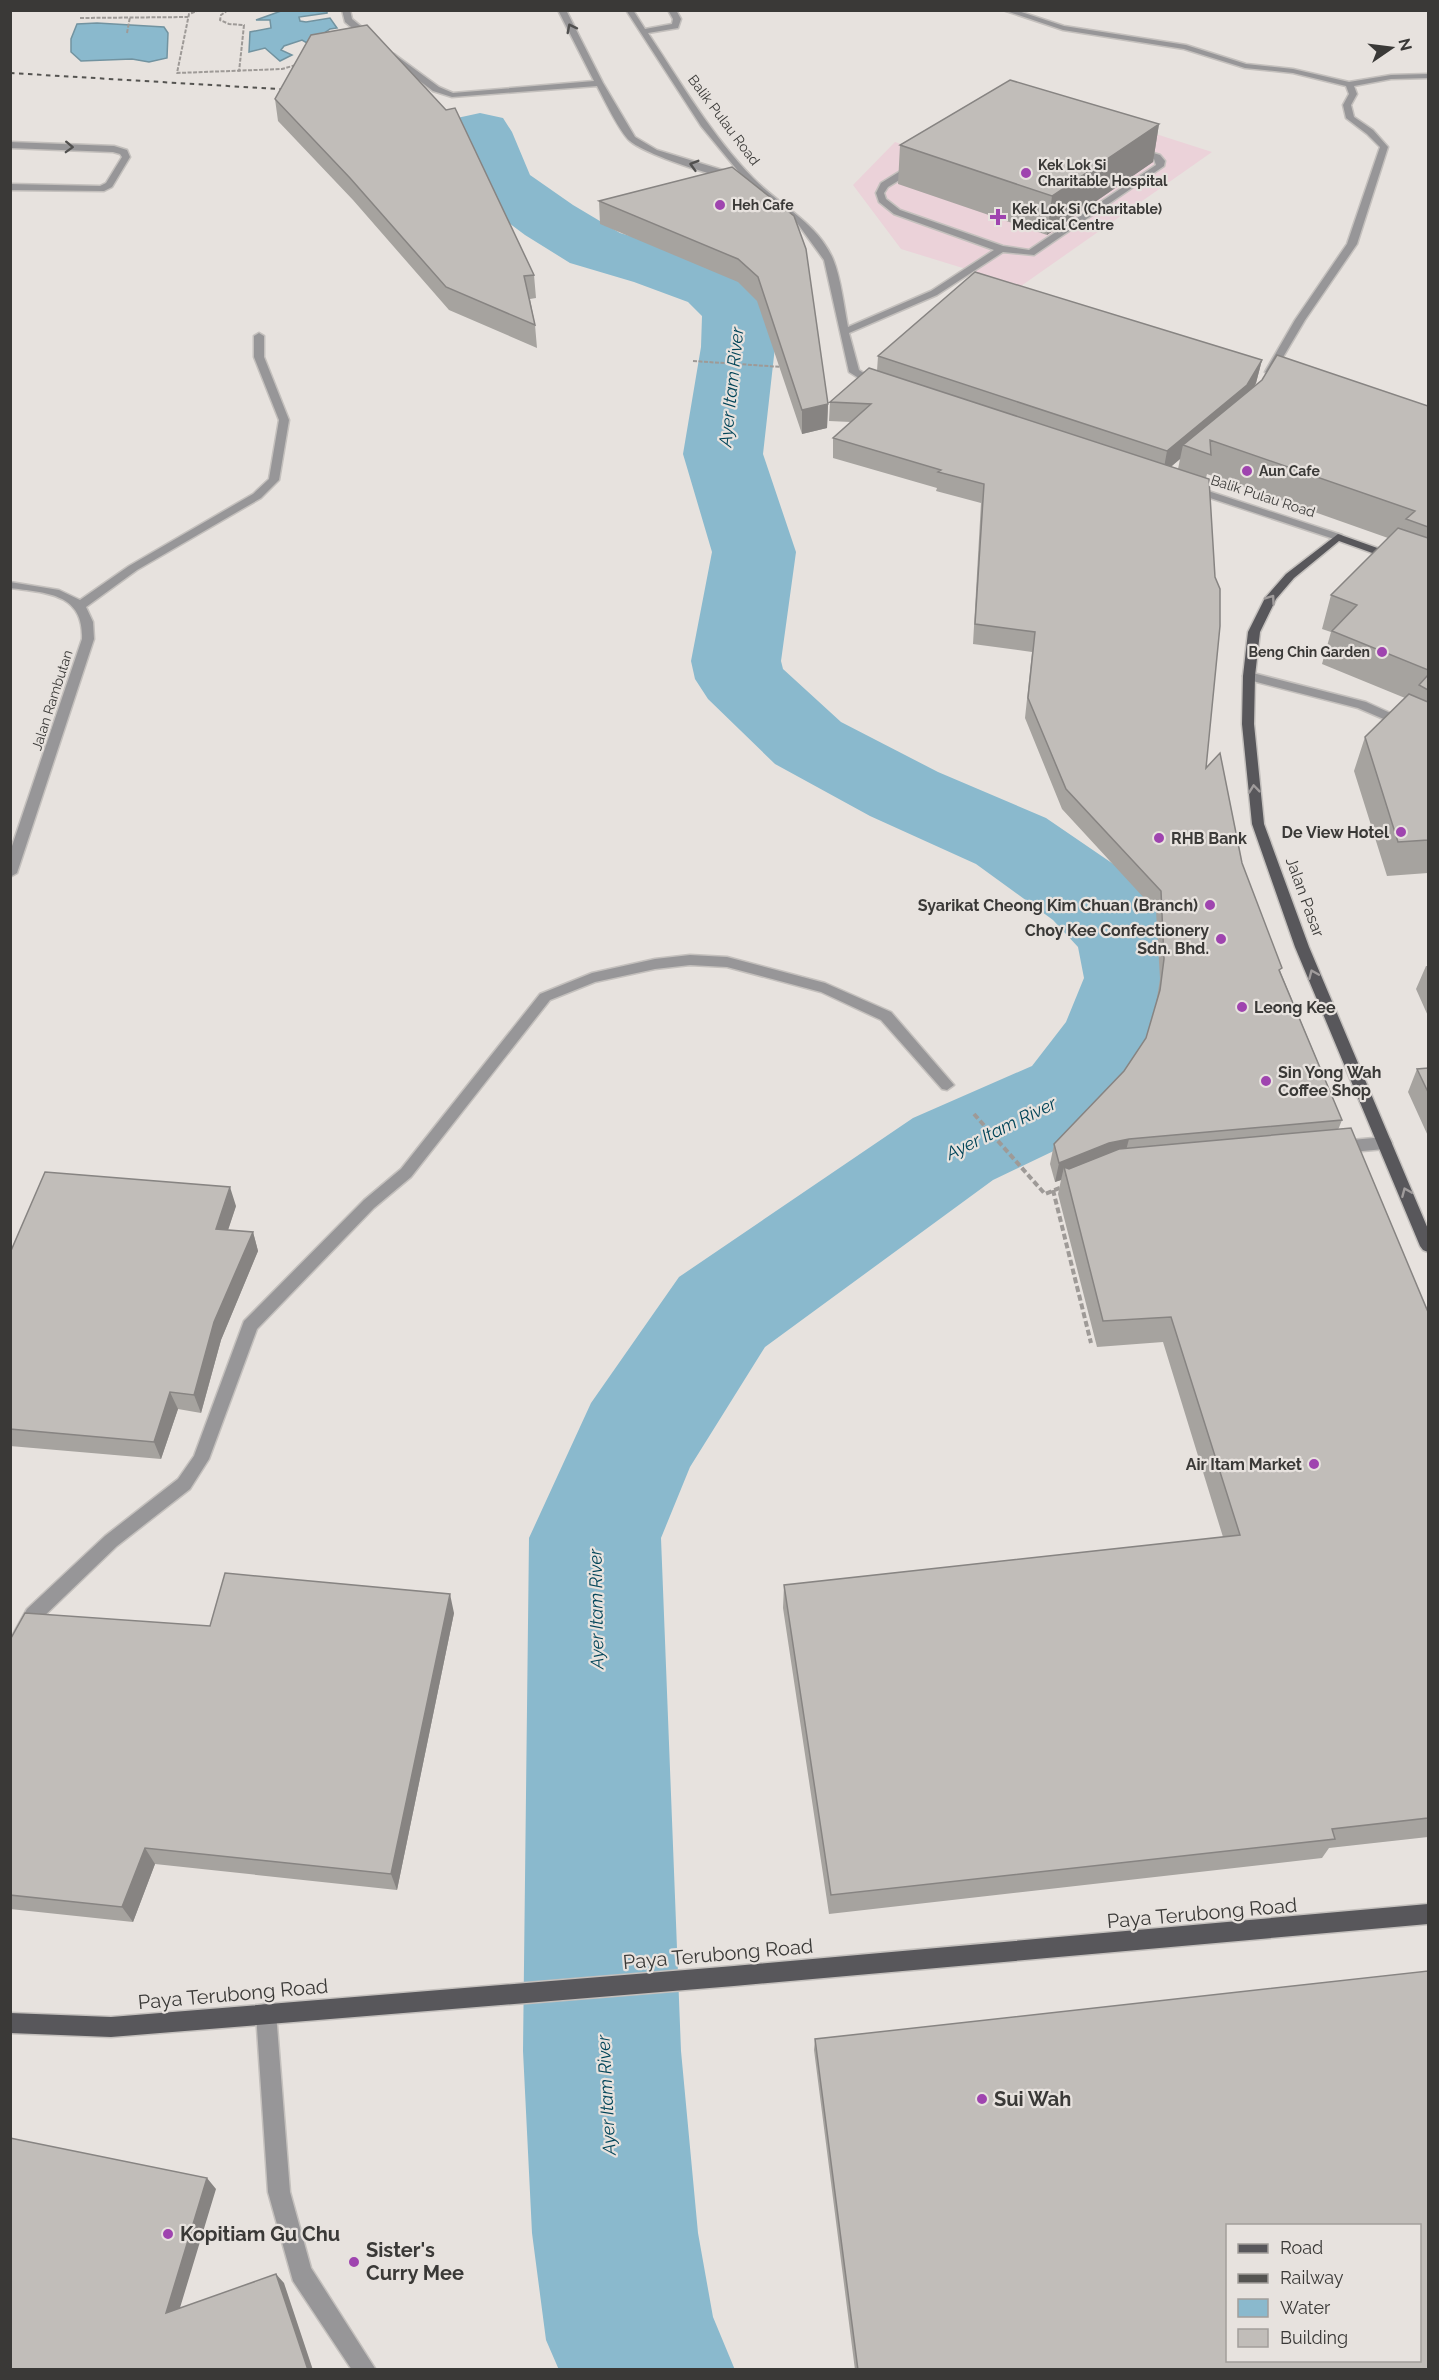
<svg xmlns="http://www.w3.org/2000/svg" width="1439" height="2380" font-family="Raleway,sans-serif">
  <rect width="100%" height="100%" fill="#e7e2de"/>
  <path fill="#ebd2d9" d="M1025,92l187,60 -191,134 -120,-37 -48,-64 42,-43 29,10z"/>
  <path fill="#8ab9cd" stroke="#7293a0" stroke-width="1.5" d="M281,11h46v2l-28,4 1,4 6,1 24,-4 7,10 -7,1 -21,15 -7,-4 -18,6 -3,4 11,5 -12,6 -15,-13 -16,4 1,-20 21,-4 -1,-8h-14z
    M97,23l67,4 4,6 -1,25 -18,4 -17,-3 -51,2 -10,-9v-13l6,-15z"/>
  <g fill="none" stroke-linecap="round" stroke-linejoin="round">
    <path fill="#8ab9cd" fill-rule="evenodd" d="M480,113l23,5 9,14 18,43 43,30 47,28 64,19 54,20 27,24 10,15v36l-12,107 33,98 -15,109 2,8 58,53 97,50 108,46 79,54 38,38 16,25 11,43 -22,60 -16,28 -42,58 -117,56 -228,167 -75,120 -29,71 20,513 17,182 15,84 22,53h-176l-13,-30 -14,-107 -9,-182 6,-513 62,-135 88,-126 234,-159 119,-52 34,-44 18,-44 -6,-31 -25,-27 -77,-56 -106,-48 -95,-52 -67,-65 -13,-20 -4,-18 21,-109 -29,-98 18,-107 1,-31 -14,-14 -54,-20 -64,-19 -45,-28 -48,-36 -9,-14 -20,-53 9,-14z"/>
    <defs>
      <path id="minor" d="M342,10h8l2,9 22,18v4h-6l-23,-19z
        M558,10h8l37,73 32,54 22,13 82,25v4c-18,1 -94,-25 -109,-38 -10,-8 -26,-42 -33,-55l-145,11 -19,-6 -46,-35 7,-2 45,33 14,6 141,-12z
        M626,10h7l12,19 27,-5 1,-5 -5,-9h8l5,9 -3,9 -30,5c33,50 64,103 105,145 27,28 64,44 80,81 8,19 11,48 15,68l83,-36 63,-41 -100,-36 -15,-12 -3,-9 5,-10 113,-70 11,-3 13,1 142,44 5,6 -1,5 -130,89 -31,-3 -66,43 -88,38 10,37 23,15 -9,2 -24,-15 -25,-112 -29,-40 -47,-37 -47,-57zM1006,115l148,44 2,6 -127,85 -26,-4 -103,-36 -14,-11 -2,-6 4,-6z
        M1003,10h12l49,16 122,19 60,19 47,5 56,13 42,-7 37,-1v4l-37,1 -37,7 3,8 -6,11 3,12 19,13 15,17 -31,97 -52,76 -32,54 -8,-2 30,-52 52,-76 33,-97 -13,-13 -21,-16 -3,-13 6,-11 -3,-8 -53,-13 -48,-5 -61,-19 -121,-19z
        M10,142l104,4 13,4 3,7 -18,30 -8,4 -94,-1v-6l90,2 6,-3 16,-26 -2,-3 -7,-2 -103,-4z
        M259,333l5,3v21l25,63 -10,60 -18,18 -124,72 -51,37 7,15 1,17 -77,234 -7,4v-25l72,-213c2,-46 -36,-46 -72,-51v-6l49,8 21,10 49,-34 124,-72 16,-15 10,-59 -25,-63v-21z
        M1190,485l152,50 1,2 -1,2h-8l-148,-49 -1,-2z
        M1249,672l117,30 62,28v8l-70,-30 -113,-29 -2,-3z
        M690,955l37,2 98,26 66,29 63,73 -7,5 -5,-1 -61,-69 -60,-28 -94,-25 -37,-2 -35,4 -60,13 -45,18 -139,177 -37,31 -117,121 -48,130 -19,30 -73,57 -78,75 -23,44 -6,2v-27l17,-31 78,-73 73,-57 16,-23 50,-135 120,-121 37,-31 139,-175 52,-21 63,-14z
        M1385,1137l5,2 2,4 -2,4 -5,2 -45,4 -5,-2 -2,-4 2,-4 5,-2z
        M266,2003l7,3 3,7 14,179 21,76 65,102h-24l-59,-89 -25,-89 -12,-179 3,-7z"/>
      <path id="major" d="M1338,534l90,32v7l-89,-32 -45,37 -18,21 -16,33 -5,44 -1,48 10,100 45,123 119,282v23l-5,-2 -3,-4 -125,-299 -43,-123 -10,-100 1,-48 5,-44 17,-34 21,-24z
        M1428,1904v20l-694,62 -623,51 -101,-4v-20l101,4 623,-51z"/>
    </defs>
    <use href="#minor" stroke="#c4c0bd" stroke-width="3"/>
    <use href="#major" stroke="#c4c0bd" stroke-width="3"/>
    <path stroke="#9e9a97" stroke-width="2" stroke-dasharray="4 1.5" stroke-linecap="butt" d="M200,10l-11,4 -12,59 105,-4 14,-4
      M228,10l-7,5 -1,5 9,4 15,1 -5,47
      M80,18l108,-1
      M127,33l3,-16
      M693,361l89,6"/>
    <path stroke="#9e9a97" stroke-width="4" stroke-dasharray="6 3" stroke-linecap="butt" d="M974,1114l71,80 17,-7
      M1053,1190l38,153"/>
    <use href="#minor" fill="#979698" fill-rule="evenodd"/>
    <use href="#major" fill="#58575b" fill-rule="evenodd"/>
    <path stroke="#555451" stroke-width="2" stroke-dasharray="4.5 4.5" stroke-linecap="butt" d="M10,73l285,17"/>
  </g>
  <path fill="#a6a39f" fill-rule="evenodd" d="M275,99l259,176 2,23 -6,1 5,26 2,23 -88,-38 -96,-110 -75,-79z
    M1159,124l-6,38 -106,73 -149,-51 2,-39z
    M732,167l96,237 -1,24 -25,6 -45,-133 -19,-19 -138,-58 -1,-23z
    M878,356l384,4 -6,23 -2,4 174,19v467l-41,3 -33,-105 11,-34 40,-39 -83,-34 9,-32 -9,-3 9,-34 57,-57 -181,-64 -1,4v290l36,95 39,110 61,147 -4,10 90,182v525l-99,11 -7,10 -493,56 -46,-306 1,-23 439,-48 -60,-195 -66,5 -39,-153 3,-14 -6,2 -5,-18 4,-20 70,-73 22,-33 10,-34 4,-25 -4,-68 -94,-102 -37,-91 7,-66 -59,-8 8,-141 -45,-12 1,-3 -104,-30v-20l18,-16 -22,-1 1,-19 47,-31zM1180,459l-2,10 -7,-2z
    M1426,966h2v50l-12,-27z
    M1428,1068v68l-20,-44 9,-23z
    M236,1206l-8,24 25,2 5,19 -37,89 -20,73 -23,-4 -17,50 -151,-13v-193z
    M454,1613l-57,277 -242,-26 -22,58 -123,-13v-269l200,-14z
    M815,2039l613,331h-573l-41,-320z"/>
  <path fill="#878482" d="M1159,124l-6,38 -106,73 5,-39z
    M1262,360l-6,23 -14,25 -59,37 -3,14 -17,14 4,-22z
    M828,404l-1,24 -25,6v-24z
    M1129,1139l-5,19 -58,19 -2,-10 -3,13 -6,2 4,-19 50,-20z
    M230,1187l6,19 -14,42 -6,-19z
    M253,1232l5,19 -37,89 -20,73 -7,-18 20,-73z
    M170,1392l8,17 -17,50 -7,-17z
    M450,1594l4,19 -57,277 -6,-16z
    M145,1848l10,16 -22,58 -11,-15z
    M207,2178l9,11 -40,132 -10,-8z
    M276,2274l8,9 29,87h-5z"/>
  <path fill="#c1bdb9" stroke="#878482" stroke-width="1.5" fill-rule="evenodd" d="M367,25l79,85 9,-2 79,167 -10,1 11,49 -89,-38 -96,-109 -75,-79 36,-64z
    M1010,80l149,44 -107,72 -152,-51z
    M732,167l62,49 12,33 22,155 -26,6 -44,-133 -20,-18 -139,-58z
    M975,272l287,88 -15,25 -80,66 -289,-95z
    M1277,355l151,51v121l-22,-8 9,-8 -205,-71 1,15 -28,-10 79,-65z
    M869,368l340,111 6,98 5,12v37l-14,142 14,-15 22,110 40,105 -3,2 63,150 -213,19 -20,4 -50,20 -5,-19 70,-73 22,-33 14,-48 4,-31 -3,-68 -95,-102 -38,-91 7,-66 -60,-8 9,-140 -46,-12 3,-2 -108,-32 38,-34 -41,-2z
    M1398,528l30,10v132l-96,-39 25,-26 -26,-10z
    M1428,675v15l-9,-5z
    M1409,694l19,8v138l-30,2 -33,-105z
    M1428,1068v24l-11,-23z
    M1351,1128l77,184v506l-96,11 3,10 -504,56 -47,-310 456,-50 -69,-218 -68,4 -39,-154 5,2 50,-20z
    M45,1172l185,15 -14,42 37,3 -39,90 -20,73 -24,-3 -16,50 -144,-13v-176z
    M225,1573l225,21 -59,280 -246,-26 -23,59 -112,-12v-255l15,-27 185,13z
    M1428,1971v399h-570l-43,-331zM1227,2226h192v135h-192z
    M10,2138l197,40 -41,135 110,-39 32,96h-298z"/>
  <defs><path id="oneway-chevron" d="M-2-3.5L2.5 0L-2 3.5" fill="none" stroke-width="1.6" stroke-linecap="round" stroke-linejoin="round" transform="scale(1.5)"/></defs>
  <g stroke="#51504f">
    <use href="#oneway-chevron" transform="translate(571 28) rotate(-117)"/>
    <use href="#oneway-chevron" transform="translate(69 147) rotate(2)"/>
    <use href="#oneway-chevron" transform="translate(694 165) rotate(-164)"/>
  </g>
  <g stroke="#a09c9c">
    <use href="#oneway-chevron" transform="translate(1271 599) rotate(-55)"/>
    <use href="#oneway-chevron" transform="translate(1254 789) rotate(-96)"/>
    <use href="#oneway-chevron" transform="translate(1313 974) rotate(-113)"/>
    <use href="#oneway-chevron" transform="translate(1406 1192) rotate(-113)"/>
  </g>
  <g fill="#9f44af" stroke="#e7e2de" stroke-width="2">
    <circle cx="1026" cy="173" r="6"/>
    <circle cx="720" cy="205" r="6"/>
    <path d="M995 208h6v6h6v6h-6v6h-6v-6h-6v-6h6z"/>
    <circle cx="1247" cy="471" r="6"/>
    <circle cx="1382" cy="652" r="6"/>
    <circle cx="1401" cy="832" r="6"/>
    <circle cx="1159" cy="838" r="6"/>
    <circle cx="1210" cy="905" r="6"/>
    <circle cx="1221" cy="939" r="6"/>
    <circle cx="1242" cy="1007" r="6"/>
    <circle cx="1266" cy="1081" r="6"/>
    <circle cx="1314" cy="1464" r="6"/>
    <circle cx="982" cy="2099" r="6"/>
    <circle cx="168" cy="2234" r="6"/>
    <circle cx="354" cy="2262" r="6"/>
  </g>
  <g text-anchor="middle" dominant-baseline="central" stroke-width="4.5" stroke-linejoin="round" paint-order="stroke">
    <g font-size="14" fill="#3a3937" stroke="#e7e2de">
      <text transform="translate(724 120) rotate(53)">Balik Pulau Road</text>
      <text transform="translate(1263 496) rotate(18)">Balik Pulau Road</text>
      <text transform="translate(52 700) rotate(-72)">Jalan Rambutan</text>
    </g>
    <g font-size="14" font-weight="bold" fill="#3a3937" stroke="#e7e2de" text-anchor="start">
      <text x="1038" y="165">Kek Lok Si<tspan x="1038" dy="16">Charitable Hospital</tspan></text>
      <text x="732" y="205">Heh Cafe</text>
      <text x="1012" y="209">Kek Lok Si (Charitable)<tspan x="1012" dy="16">Medical Centre</tspan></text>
      <text x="1259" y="471">Aun Cafe</text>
      <text x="1370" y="652" text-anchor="end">Beng Chin Garden</text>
    </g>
    <g font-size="16" font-weight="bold" fill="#3a3937" stroke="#e7e2de" text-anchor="end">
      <text x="1389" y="832">De View Hotel</text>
      <text x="1171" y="838" text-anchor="start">RHB Bank</text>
      <text x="1198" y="905">Syarikat Cheong Kim Chuan (Branch)</text>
      <text x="1209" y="930">Choy Kee Confectionery<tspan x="1209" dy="18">Sdn. Bhd.</tspan></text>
      <text x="1254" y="1007" text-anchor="start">Leong Kee</text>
      <text x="1278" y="1072" text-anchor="start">Sin Yong Wah<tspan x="1278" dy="18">Coffee Shop</tspan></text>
      <text x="1302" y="1464">Air Itam Market</text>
    </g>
    <g font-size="16" fill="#3a3937" stroke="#e7e2de">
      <text transform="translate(1305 897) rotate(70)">Jalan Pasar</text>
    </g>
    <g font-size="18" font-style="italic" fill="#004458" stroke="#e7e2de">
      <text transform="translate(731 387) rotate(-84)">Ayer Itam River</text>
      <text transform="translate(1001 1128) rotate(-26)">Ayer Itam River</text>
      <text transform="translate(596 1609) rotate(-91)">Ayer Itam River</text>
      <text transform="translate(606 2095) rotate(-93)">Ayer Itam River</text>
    </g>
    <g font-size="20" fill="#3a3937" stroke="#e7e2de">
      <text transform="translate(1202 1913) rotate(-5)">Paya Terubong Road</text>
      <text transform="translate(718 1954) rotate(-5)">Paya Terubong Road</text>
      <text transform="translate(233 1994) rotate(-5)">Paya Terubong Road</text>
    </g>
    <g font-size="20" font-weight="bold" fill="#3a3937" stroke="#e7e2de" text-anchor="start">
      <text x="994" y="2099">Sui Wah</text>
      <text x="180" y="2234">Kopitiam Gu Chu</text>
      <text x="366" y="2250">Sister's<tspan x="366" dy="23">Curry Mee</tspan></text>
    </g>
  </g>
  <rect width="1439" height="2380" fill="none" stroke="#3a3937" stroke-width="24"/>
  <rect x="1226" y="2224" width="195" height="138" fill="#e7e2de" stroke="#a29e9b" stroke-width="1.5"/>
  <rect x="1238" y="2244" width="30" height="9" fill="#58575b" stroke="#a29e9b" stroke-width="1.5"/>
  <text x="1280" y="2254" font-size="18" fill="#3a3937">Road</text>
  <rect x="1238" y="2274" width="30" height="9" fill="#555451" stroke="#a29e9b" stroke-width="1.5"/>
  <text x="1280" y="2284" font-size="18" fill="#3a3937">Railway</text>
  <rect x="1238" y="2299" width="30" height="18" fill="#8ab9cd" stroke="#a29e9b" stroke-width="1.5"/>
  <text x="1280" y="2314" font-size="18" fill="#3a3937">Water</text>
  <rect x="1238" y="2329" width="30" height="18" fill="#c1bdb9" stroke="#a29e9b" stroke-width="1.5"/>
  <text x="1280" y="2344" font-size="18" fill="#3a3937">Building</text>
  <g transform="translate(1391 48) rotate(76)" stroke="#e7e2de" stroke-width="4.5" paint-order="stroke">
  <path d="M0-4.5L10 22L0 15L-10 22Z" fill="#3a3937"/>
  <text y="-9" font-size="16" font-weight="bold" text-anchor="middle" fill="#3a3937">N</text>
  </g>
</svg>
